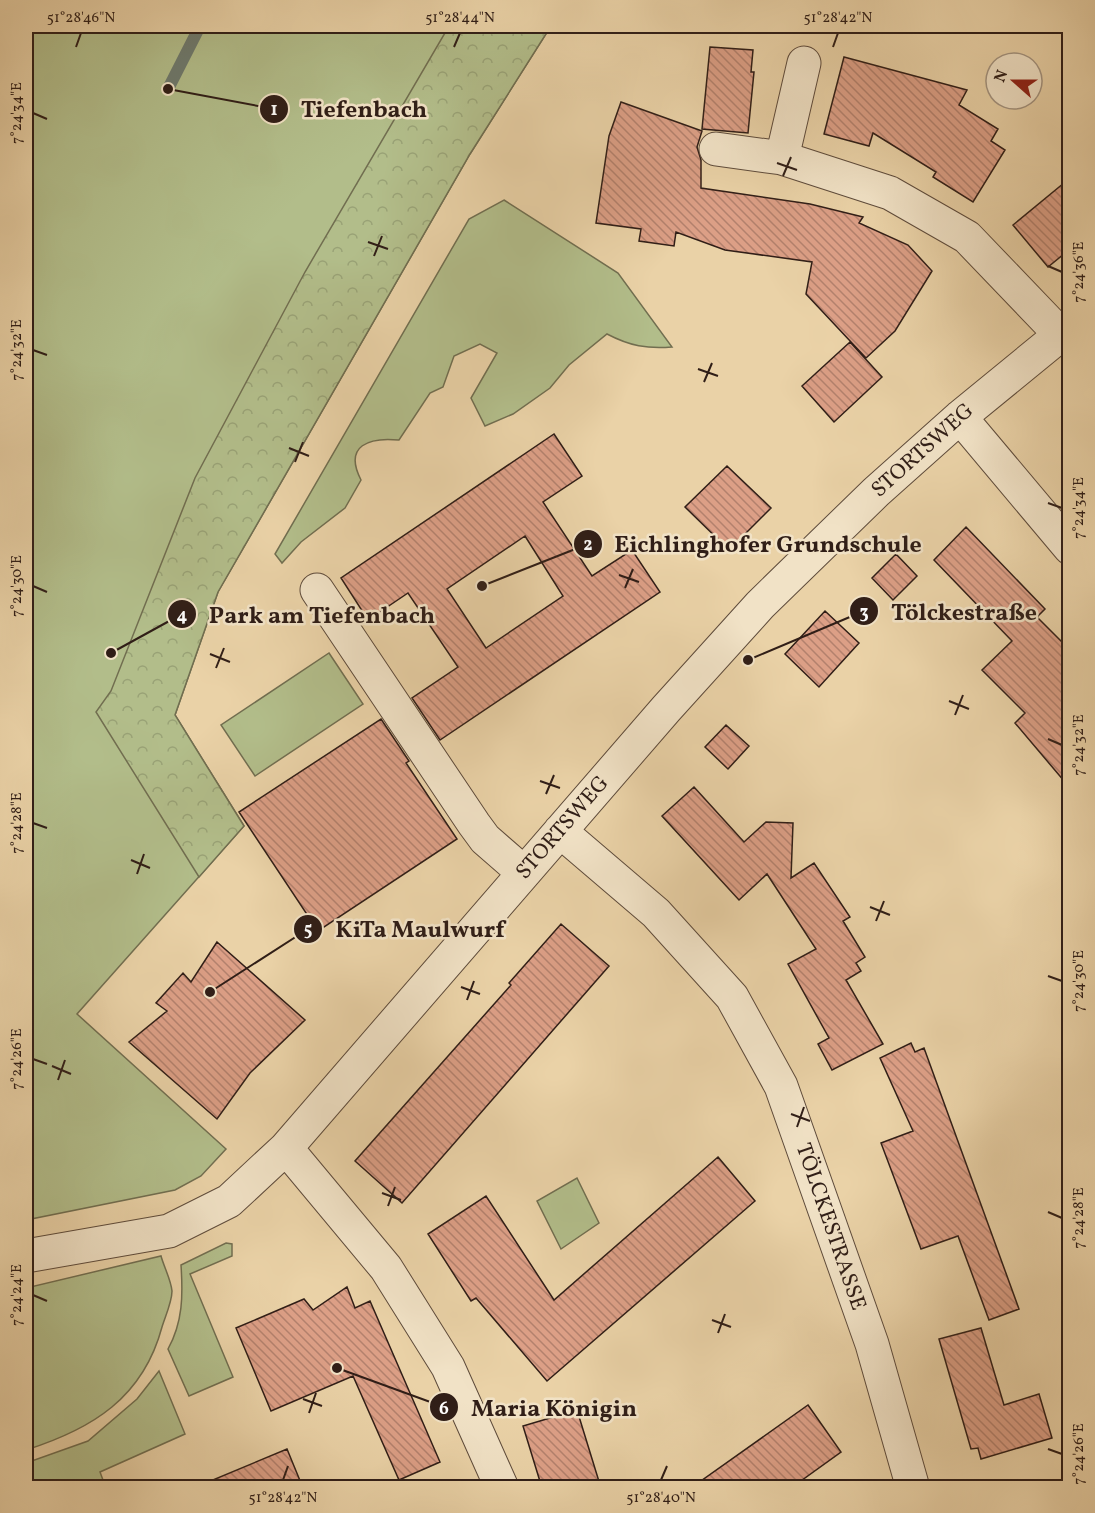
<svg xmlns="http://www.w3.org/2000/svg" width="1095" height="1513" font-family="Vollkorn,serif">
  <defs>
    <pattern id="forest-crowns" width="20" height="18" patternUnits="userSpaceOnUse" patternTransform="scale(1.5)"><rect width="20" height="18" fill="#b2bd8a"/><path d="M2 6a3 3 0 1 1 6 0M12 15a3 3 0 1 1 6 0" fill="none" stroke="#99a276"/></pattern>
    <pattern id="building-back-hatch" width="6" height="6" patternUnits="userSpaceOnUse" patternTransform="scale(1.5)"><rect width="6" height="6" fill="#dc9f86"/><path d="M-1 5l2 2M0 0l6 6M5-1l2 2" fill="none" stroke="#b3816d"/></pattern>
  </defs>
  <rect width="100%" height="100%" fill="#ead2a7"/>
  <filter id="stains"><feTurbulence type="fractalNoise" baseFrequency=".00333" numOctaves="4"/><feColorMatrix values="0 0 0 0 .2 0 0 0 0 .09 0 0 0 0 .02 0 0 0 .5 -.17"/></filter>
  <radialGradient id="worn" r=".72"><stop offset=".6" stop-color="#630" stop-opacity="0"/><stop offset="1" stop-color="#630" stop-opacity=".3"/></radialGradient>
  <path fill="#b2bd8a" stroke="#716e50" stroke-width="1.5" d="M26,26h525l-81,128 -252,438 -43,123 69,111 -167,188 149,135 -25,27 -26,14 -149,30z
    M504,200l114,73 54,74c-25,2 -42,-1 -65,-13l-38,31 -19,23 -37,26 -28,12 -14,-28 26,-45 -17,-9 -26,12 -11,31 -13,6 -31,47c-29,-3 -56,5 -38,40l-16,28 -44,34 -19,21 -7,-9 194,-335z
    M329,653l34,51 -108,72 -34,-51z
    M577,1178l22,45 -38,26 -24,-48z
    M226,1243l6,1v12l-42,18 43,103 -44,19 -21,-47c15,-27 15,-54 13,-84z
    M161,1256c3,11 10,24 11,35 0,11 -7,26 -10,36 -19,71 -70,102 -136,123v-162z
    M159,1371l26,63 -85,38 3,8 -13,5v2h-64v-24l62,-22 49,-42z"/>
  <path fill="url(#forest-crowns)" stroke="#716e50" stroke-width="1.5" d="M449,26h102l-81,128 -252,438 -43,123 69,111 -45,51 -103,-165 15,-21 84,-213 110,-206z"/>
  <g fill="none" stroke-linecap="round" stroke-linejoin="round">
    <path stroke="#6e7a6e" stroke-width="12" d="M168,89l32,-63"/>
  </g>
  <path fill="url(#building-back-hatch)" stroke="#301e17" stroke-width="1.5" fill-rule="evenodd" d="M710,47l43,3 -2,22h3l-6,61 -46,-4z
    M844,57l123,33 -8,15 39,24 -7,12 14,9 -32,52 -40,-25 3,-5 -63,-39 -4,13 -45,-12z
    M621,102l81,29 -5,16 4,13v28l109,16 53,13 -4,6 49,22 24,26 -37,60 -29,27 -60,-64 6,-32 -87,-12 -49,-18 -2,14 -35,-5 2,-12 -45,-6 13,-87z
    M1070,178v71l-22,18 -35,-42z
    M850,342l32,35 -48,45 -32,-36z
    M554,434l28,42 -39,26 49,74 40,-26 28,42 -220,148 -28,-42 46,-31 -50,-74 -40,27 -27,-42zM525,536l38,60 -77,52 -39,-59z
    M727,466l44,42 -42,42 -44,-43z
    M966,527l79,82 -8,8 33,33v138l-55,-65 10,-10 -43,-43 30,-29 -78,-81z
    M896,554l21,22 -24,24 -21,-22z
    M825,611l34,32 -40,44 -34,-33z
    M381,719l28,42 -3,2 51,76 -139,92 -79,-119z
    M726,725l23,21 -21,23 -23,-22z
    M694,787l50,55 22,-20 27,1 -2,55 23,-15 36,54 -7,4 22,36 -9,6 5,8 -15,9 37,64 -51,26 -14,-26 11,-6 -41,-74 28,-15 -49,-75 -28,26 -77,-84z
    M561,924l48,42 -207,237 -47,-42 156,-176 -2,-2z
    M217,942l88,78 -55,53 -33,46 -88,-77 38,-31 -11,-8 27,-30 8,9z
    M911,1043l4,9 9,-4 95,261 -30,11 -31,-84 -37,13 -40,-106 32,-12 -33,-73z
    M718,1157l37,44 -208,180 -71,-83 -5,3 -43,-67 58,-38 68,104z
    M347,1287l8,21 15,-7 70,161 -41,18 -46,-104 -82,35 -35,-83 68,-29 9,11z
    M981,1328l23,77 35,-11 13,44 -71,21 -3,-11 -7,1 -32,-110z
    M808,1405l33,47 -50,36h-100z
    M577,1410l24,78h-59l-19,-62z
    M287,1449l16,39h-106l-1,-1z"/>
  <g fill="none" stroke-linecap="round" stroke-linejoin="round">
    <defs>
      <path id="minor" d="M716,149l66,9 108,35 77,44 93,97
        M782,158l22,-95
        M960,417l110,131
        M317,590l157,234 11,15 39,34
        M560,831l96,82 76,84 49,89 91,258 41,144
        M286,1148l100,120 62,99 54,121
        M26,1256l143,-25 60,-30 57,-53 380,-439 94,-104 116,-113 84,-75 110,-90"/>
    </defs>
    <use href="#minor" stroke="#5e4b3b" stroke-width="35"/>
    <use href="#minor" stroke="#f1e2c6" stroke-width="33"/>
  </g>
  <path fill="none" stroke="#301e17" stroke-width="2" d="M76,47l5,-14M454,47l6,-14M833,47l5,-14M33,113l14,6M777,163l20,7M783,176l8,-19M368,242l20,7M374,256l8,-20M1048,266l14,6M33,350l14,5M698,369l20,7M704,382l8,-19M289,448l20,8M295,462l8,-20M1048,503l14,5M619,575l20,7M33,586l14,6M625,588l8,-19M210,654l20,8M216,668l8,-20M949,701l20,8M955,715l8,-20M1048,739l14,6M540,781l20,7M546,794l8,-19M33,823l14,5M131,860l19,8M137,874l7,-20M870,907l20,8M876,921l8,-20M1048,976l14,5M461,987l19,7M467,1000l7,-19M33,1059l14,5M52,1066l19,8M58,1080l7,-20M791,1114l19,7M797,1127l7,-20M382,1193l19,7M388,1206l7,-19M1048,1212l14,6M33,1295l14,6M712,1320l19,7M718,1333l7,-19M303,1399l19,7M309,1413l7,-20M1048,1449l14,5M283,1480l5,-14M661,1480l6,-14"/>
  <g text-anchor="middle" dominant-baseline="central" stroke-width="5" stroke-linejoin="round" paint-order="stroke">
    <g font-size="22" fill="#301e17" stroke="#f1e2c6">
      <text transform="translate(923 451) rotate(-42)">STORTSWEG</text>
      <text transform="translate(563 828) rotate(-49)">STORTSWEG</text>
      <text transform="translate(830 1227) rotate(71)">TÖLCKESTRASSE</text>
    </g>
  </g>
  <path fill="none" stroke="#301e17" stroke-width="2" d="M168 89L274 109M482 586L588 544M748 660L864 611M111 653L182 614M210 992L308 929M337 1368L444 1407"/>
  <g fill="#301e17" stroke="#f1e2c6" stroke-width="2">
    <circle cx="168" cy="89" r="6"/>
    <circle cx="482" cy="586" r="6"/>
    <circle cx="748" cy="660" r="6"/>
    <circle cx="111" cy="653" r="6"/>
    <circle cx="210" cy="992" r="6"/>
    <circle cx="337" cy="1368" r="6"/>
    <circle cx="274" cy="109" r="15"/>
    <circle cx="588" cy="544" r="15"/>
    <circle cx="864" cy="611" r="15"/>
    <circle cx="182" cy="614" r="15"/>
    <circle cx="308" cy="929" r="15"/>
    <circle cx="444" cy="1407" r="15"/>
  </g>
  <g font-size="18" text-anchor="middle" font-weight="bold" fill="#fff">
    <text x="274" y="115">1</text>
    <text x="588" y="550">2</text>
    <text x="864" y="618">3</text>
    <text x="182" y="621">4</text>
    <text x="308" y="935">5</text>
    <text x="444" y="1414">6</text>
  </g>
  <g font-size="24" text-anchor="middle" font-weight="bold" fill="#301e17" stroke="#f1e2c6" stroke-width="5" stroke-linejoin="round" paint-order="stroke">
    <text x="364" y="117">Tiefenbach</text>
    <text x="768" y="552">Eichlinghofer Grundschule</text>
    <text x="964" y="620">Tölckestraße</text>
    <text x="322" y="623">Park am Tiefenbach</text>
    <text x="420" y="937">KiTa Maulwurf</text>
    <text x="554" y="1416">Maria Königin</text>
  </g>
  <rect width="1095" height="1513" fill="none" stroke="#ead2a7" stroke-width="66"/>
  <g transform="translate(1014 81) rotate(291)"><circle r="28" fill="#f1e2c6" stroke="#a49480" stroke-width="1.5"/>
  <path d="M0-4.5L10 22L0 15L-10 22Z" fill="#8f2418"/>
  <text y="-9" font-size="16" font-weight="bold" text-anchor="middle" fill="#301e17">N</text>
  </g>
  <rect x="33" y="33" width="1029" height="1447" fill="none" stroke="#301e17" stroke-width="2"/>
  <g font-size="15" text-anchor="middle" fill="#301e17">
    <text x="81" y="22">51°28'46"N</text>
    <text x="460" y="22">51°28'44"N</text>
    <text x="838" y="22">51°28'42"N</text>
    <text transform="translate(16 113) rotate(-90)" y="5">7°24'34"E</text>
    <text transform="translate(1078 272) rotate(-90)" y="5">7°24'36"E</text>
    <text transform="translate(16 350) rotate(-90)" y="5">7°24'32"E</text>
    <text transform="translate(1078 508) rotate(-90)" y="5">7°24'34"E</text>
    <text transform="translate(16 586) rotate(-90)" y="5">7°24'30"E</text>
    <text transform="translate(1078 745) rotate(-90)" y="5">7°24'32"E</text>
    <text transform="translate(16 823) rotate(-90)" y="5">7°24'28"E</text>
    <text transform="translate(1078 981) rotate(-90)" y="5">7°24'30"E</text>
    <text transform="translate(16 1059) rotate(-90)" y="5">7°24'26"E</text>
    <text transform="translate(1078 1218) rotate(-90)" y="5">7°24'28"E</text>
    <text transform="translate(16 1295) rotate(-90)" y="5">7°24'24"E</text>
    <text transform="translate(1078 1454) rotate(-90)" y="5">7°24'26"E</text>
    <text x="283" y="1502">51°28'42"N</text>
    <text x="661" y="1502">51°28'40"N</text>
  </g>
  <rect width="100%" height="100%" filter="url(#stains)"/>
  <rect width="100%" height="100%" fill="url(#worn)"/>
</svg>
